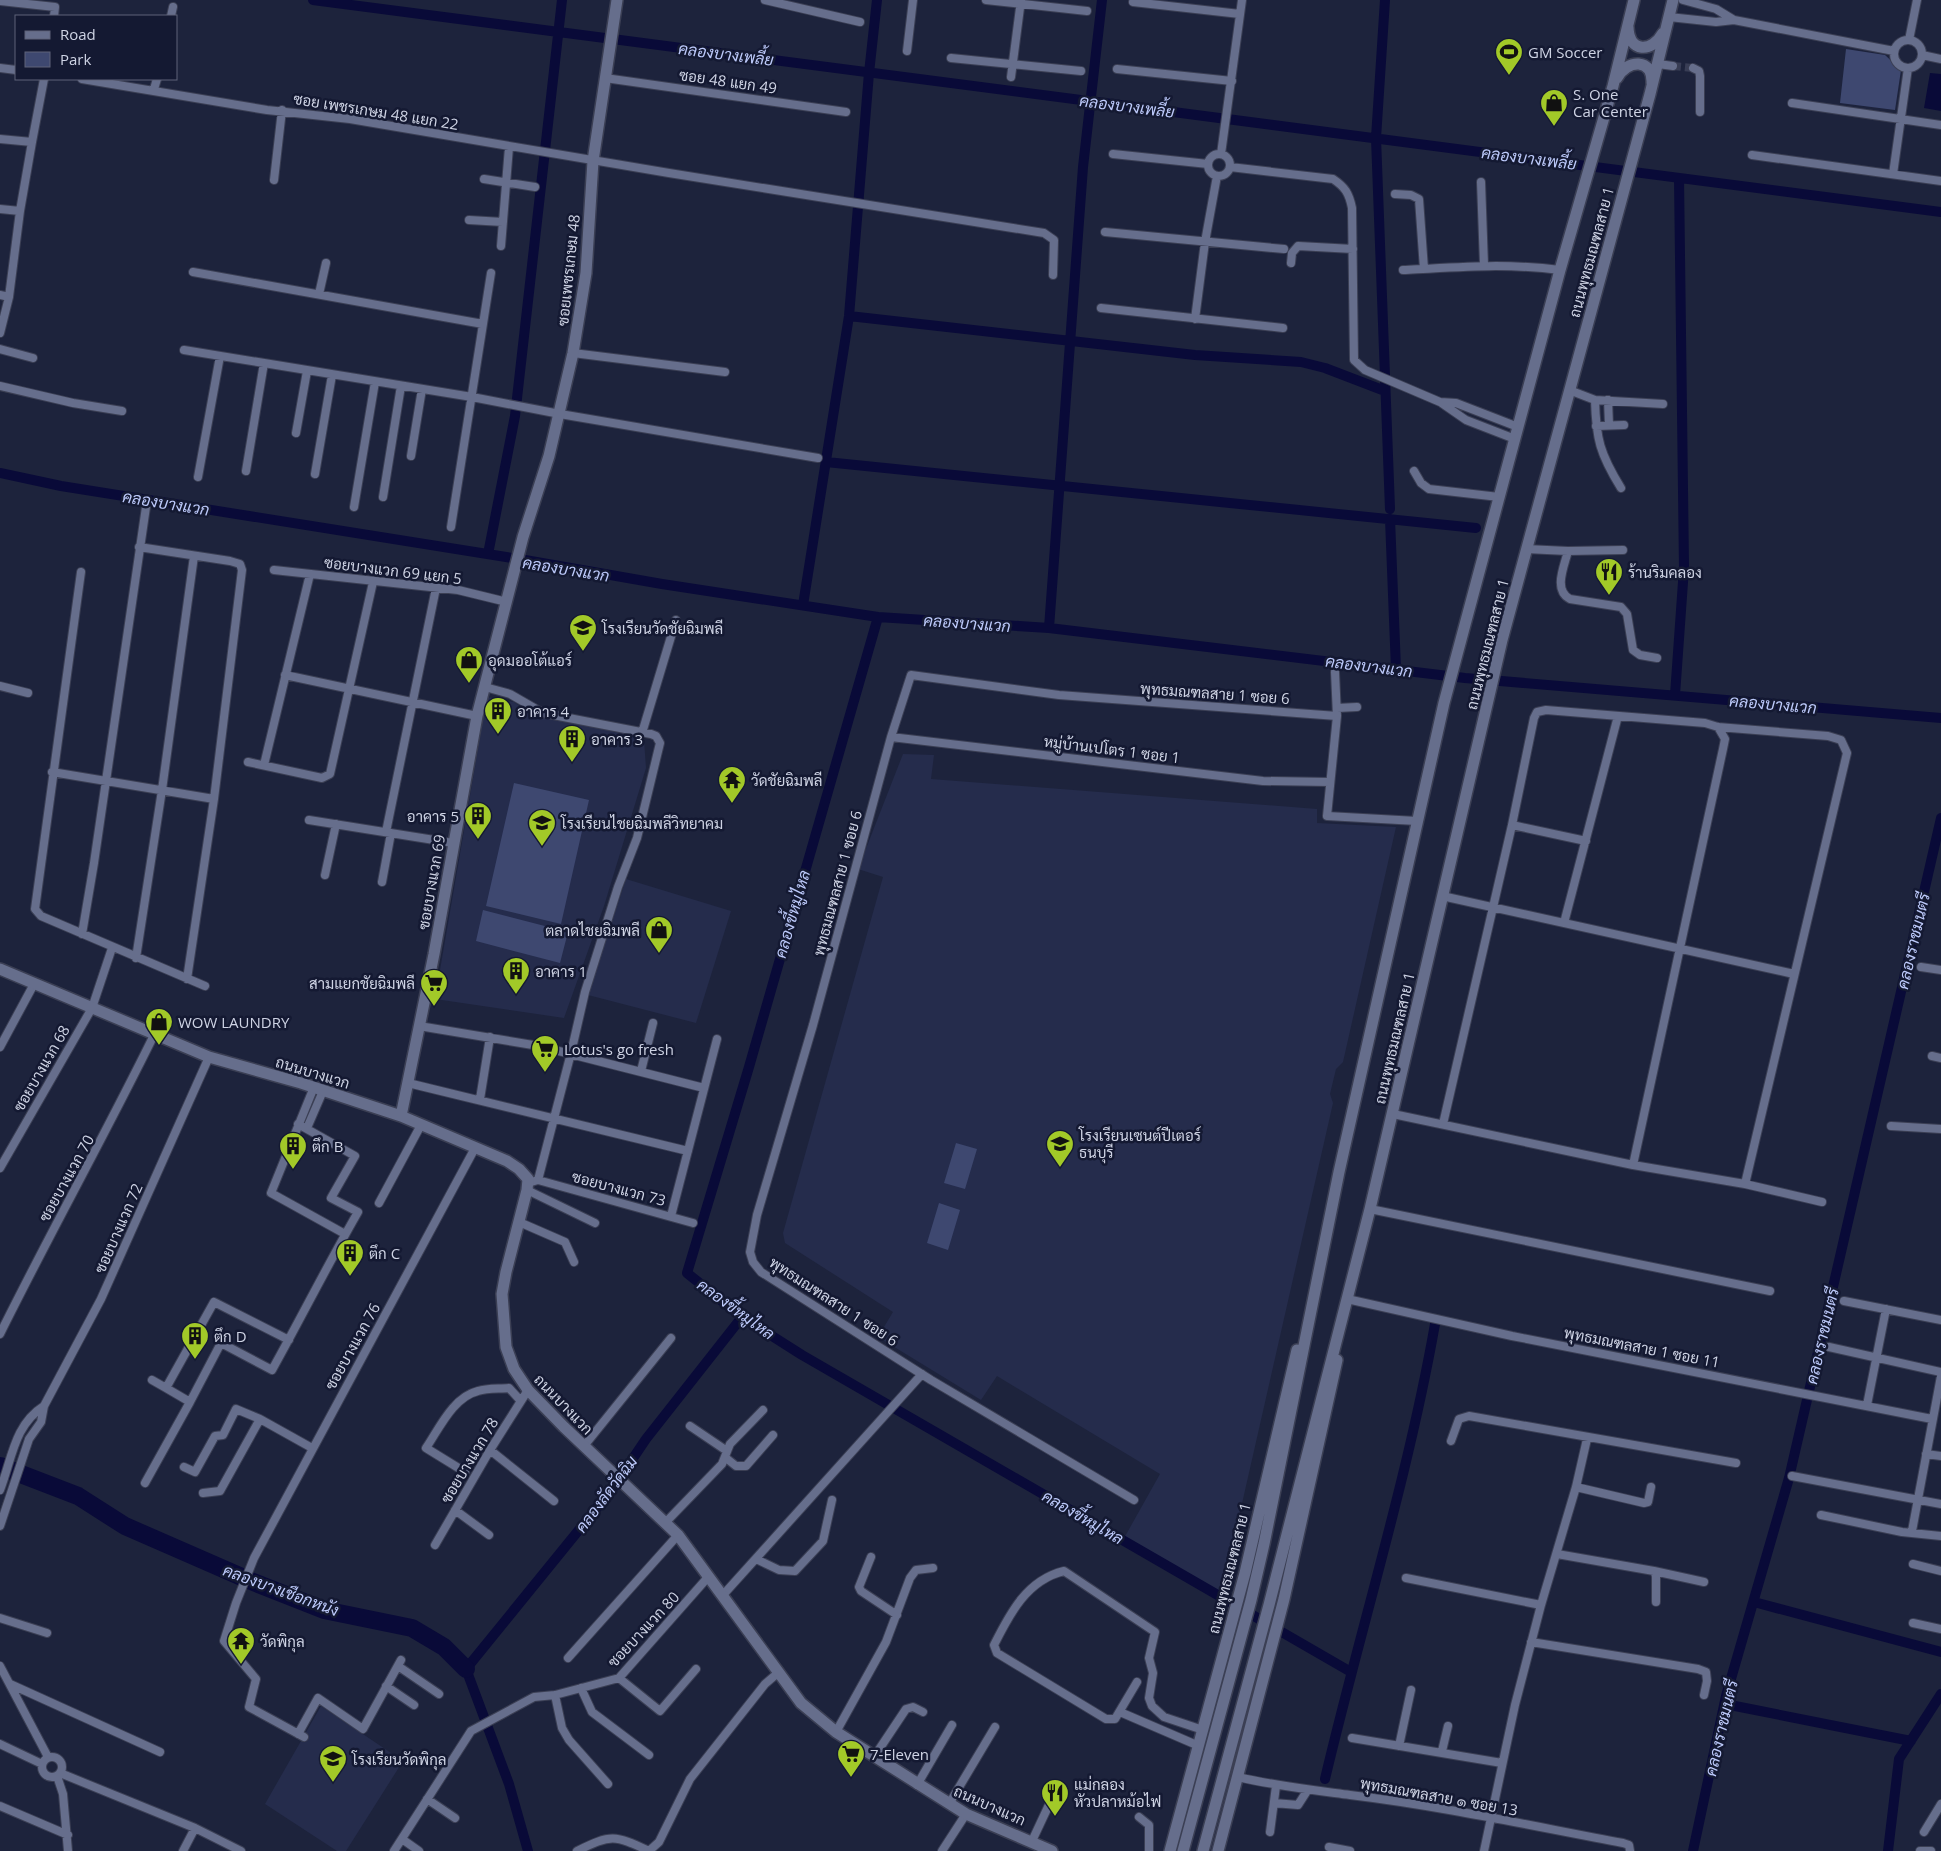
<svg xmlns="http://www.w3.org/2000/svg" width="1941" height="1851" font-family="'Open Sans',Sarabun,sans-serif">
  <rect width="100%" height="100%" fill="#1d233c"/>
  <path fill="#252c4c" d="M487,697l27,5 17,12 110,22 3,4 2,28 -42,138 -40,112 -129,-19z
    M903,754l31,1 -3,24 386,30v14l79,4 -53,235 -7,7 -6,25 3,9 -112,493 -98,-56 37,-66 -163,-98 -16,24 -103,-63 15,-25 -108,-69 -2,-10 100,-356 -25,-8z
    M626,879l105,32 -35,112 -108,-28z
    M321,1706l82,55 -57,90h-9l-72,-47z"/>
  <path fill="#3e4870" d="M1846,49l39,6 16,15 -6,40 -55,-7z
    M514,783l75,17 -28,124 -75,-18z
    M483,910l85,22 -8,31 -84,-22z
    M956,1143l21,6 -12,40 -21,-6z
    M939,1203l21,7 -12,40 -21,-7z"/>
  <path fill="#090a38" d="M1930,73l11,1v37l-17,-3z"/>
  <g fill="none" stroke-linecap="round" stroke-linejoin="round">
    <path stroke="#090a38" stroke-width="10" d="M313,0l1628,212
      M1385,0l-9,138 14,371
      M849,316l346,39 106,7 24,6 60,23
      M826,462l650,66
      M0,473l61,13 464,74 137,24 216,33 171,11 416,50 476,40
      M1390,519l6,150
      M488,554l27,-138 47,-416
      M803,605l46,-289 20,-243 8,-73
      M878,617l-129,450 -62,206 55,44 60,38 549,317
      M1049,628l34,-461 19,-167
      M1675,695l9,-127 -5,-390
      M1754,1602l187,50
      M1725,1704l186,37
      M1325,1779c36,-152 83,-302 110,-455
      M528,1851l-19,-67 -43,-115 147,-181 33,-49 96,-122
      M1693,1851l33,-155 63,-218 152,-660
      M1888,1851l11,-92 42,-65"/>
    <path stroke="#090a38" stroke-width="18" d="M0,1466l78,30 47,30 126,55 73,29 88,18 32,19 22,22"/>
    <path stroke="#383d55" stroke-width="8" stroke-dasharray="8 4" stroke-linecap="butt" d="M1673,66l20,2"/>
    <defs>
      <path id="street" d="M765,0l95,22
        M986,0l101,11
        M1683,0l33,9 18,11
        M0,1l55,6 -1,9
        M1133,2l107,12
        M171,16l2,-9
        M1669,17l47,5 18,-2 160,31
        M1909,40l8,-40
        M1894 54a14 14 0 1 1 28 0a14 14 0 1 1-28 0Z
        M907,51l6,-51
        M1922,55l19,4
        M951,58l130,13
        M1658,64l15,2
        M0,68l16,2
        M1693,68l6,3 1,5v36
        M1117,69l115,12
        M1011,77l10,-77
        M605,78l241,34
        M82,79l185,31 83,9 319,54 375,60 10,7 -1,35
        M154,89l3,-10
        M1792,103l149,22
        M0,139l32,3 12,-63
        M1113,154l95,10
        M1221,154l21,-154
        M1208 165a11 11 0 1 1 22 0a11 11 0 1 1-22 0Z
        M1752,155l189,26
        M1230,167l103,12c12,8 16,14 19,29l2,152 11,10 75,32 26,18 49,19
        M1893,174l15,-106
        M484,179l51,8
        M274,180l8,-70
        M1481,182l3,83
        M1395,194l16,1 8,4 5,70
        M0,209l20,2 12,-69
        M469,220l34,2
        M1105,232l179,17
        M501,246l8,-99
        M1291,263l1,-10 6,-7 55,3
        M1403,270c53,-3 105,-7 157,0
        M193,272l290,52 -32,203
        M319,294l7,-31
        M0,295l9,2 11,-86
        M1101,308l182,20
        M1195,319l10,-77 12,-66
        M483,324l8,-51
        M0,333l9,-36
        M0,349l33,9
        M184,350l288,47 88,17 258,44
        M573,353l152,19
        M0,386l73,17 49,8
        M1569,390l26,10c1,39 5,54 26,88
        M1595,400l68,4
        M1608,400l1,25
        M1440,402l16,1 62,24
        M1596,426l28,-1
        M296,433l11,-62
        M411,456l11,-67
        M246,471l18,-108
        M1414,471l7,12 8,6 70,8
        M315,474l17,-99
        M198,477l22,-121
        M383,497l18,-111
        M354,507l21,-125
        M139,547l91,14 10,3 2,6 -28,229 -27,180
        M1526,549l42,2 55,-1
        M1568,551c-4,16 -15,39 2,48l51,8 6,7 6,36 7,5 17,3
        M274,570l184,20 49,12
        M81,572l-46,337 6,7 164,70
        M1335,672l2,44 -10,100 90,5
        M285,675l192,41
        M0,686l28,7
        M485,687l25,7 33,19 108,21 5,2 4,7 -23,95 -19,49 -33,105 -14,61 -33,127 -10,3
        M1337,708l20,-1
        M642,733l34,-113
        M891,737l372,44 67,1
        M248,762l74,16 8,-4 43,-192
        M264,765l46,-191
        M52,772l162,27
        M309,820l144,23
        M1512,825l74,16
        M386,832l50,-244
        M325,875l11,-51
        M382,882l9,-49
        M1442,896l352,78
        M1564,923l54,-207
        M82,934l12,-71 52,-356
        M136,958l26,-168 32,-234
        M1921,967l20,3
        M419,1026l120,20 165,42
        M0,1047l34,-63
        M1932,1056l9,2
        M641,1071l12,-48
        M408,1083l280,68
        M314,1087l-43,106 74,41
        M480,1099l10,-62
        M1393,1114l240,51 112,19 77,18
        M1443,1124l69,-299 22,-107 3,-6 9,-2 159,13 13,4 110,9 13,4 6,13 -102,431
        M1891,1126l50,3
        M307,1128l16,-37
        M1633,1165l90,-416 2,-10 -7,-12
        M0,1168l92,-160 20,-60
        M538,1180l155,43
        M527,1190l68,33
        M379,1203l42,-78
        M1370,1209l400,82
        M671,1216l46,-177
        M519,1222l46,20 9,20
        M1347,1299l165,37 420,83
        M1844,1301l97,19
        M0,1334c50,-101 105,-199 155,-301
        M289,1340l-75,-38 -48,86 24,14 31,-59 51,27c29,-52 56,-106 86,-158l-27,-14 24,-42 -57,-32
        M1829,1347l112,25
        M152,1380l14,8
        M1867,1405l19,-96
        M690,1426l37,25
        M1451,1441l8,-22 10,-3 267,47
        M584,1446l87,-108
        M490,1450l64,51
        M1926,1454l15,2
        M726,1458l10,8h10l27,-31
        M184,1467l11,5 20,-36 8,-1 13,-26 24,10 52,29
        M465,1472l-39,-24c13,-19 27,-51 52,-57 9,-3 21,-2 31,-3l11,12
        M1792,1476l149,28
        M145,1483l45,-81
        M1576,1487l68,16 4,-1 3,-15
        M0,1490c12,-31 14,-65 44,-84
        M203,1493l17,-2 40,-72
        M1134,1500l-203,-120 -170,-108 -8,-10 -3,-10 7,-37 56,-190 78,-288 20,-62 148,20 278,21
        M455,1510l34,25
        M1821,1515l81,17 39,4
        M666,1522l56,-58 8,-20 33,-34
        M0,1526l29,-87 12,-17 3,-16 57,-107 108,-242
        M1912,1531l29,-155
        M435,1545l55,-95 38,-60
        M1557,1554l97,17 2,5v26
        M871,1557l-12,30 2,4 36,24
        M756,1559l23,11 16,1 28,-30 9,-41
        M1913,1564l28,7
        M1654,1571l50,11
        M1406,1578l135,27
        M723,1595l199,-221
        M0,1618l47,15
        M1913,1623l28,6
        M1531,1642l167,27 8,3 1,9 -3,14
        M568,1658l110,-123
        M0,1666l48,91
        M398,1666l41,28
        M619,1678l41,33 36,-42
        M1137,1682l-22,37h-9l-109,-66 -3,-8c16,-32 33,-65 70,-74l91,61 -6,26 4,15 -4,25 3,8 12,11 39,13
        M10,1684l150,68
        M386,1686l28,19
        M581,1688l11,24 57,43
        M555,1695l7,33 7,12 39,44
        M1120,1712l79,34
        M836,1732l50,-90 24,-64 6,-8 17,-2
        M298,1734l20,-36 45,31 38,-69
        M304,1737l-55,-30 7,-28 -32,-38 12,-38 18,-45 221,-410
        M1352,1738l150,25
        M0,1744l42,20
        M1399,1746l12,-56
        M1442,1751l6,-25
        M42 1767a10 10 0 1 1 20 0a10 10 0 1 1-20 0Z
        M874,1757l32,-48 7,-2 10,5
        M60,1773l135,55 46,23
        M57,1776l6,18 5,57
        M1238,1777c38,9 74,13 112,18 91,11 182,31 273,48l6,2 1,6
        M917,1785l35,-60
        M427,1799l28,19
        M1274,1803l24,2 9,-14
        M949,1804l46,-77
        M0,1806l68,29
        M1139,1817l10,8v26
        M1270,1832l6,-46
        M1924,1832l17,-28
        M402,1839l17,12
        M1032,1841l23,-49
        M1329,1847l21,4
        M183,1851l12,-23
        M394,1851l77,-120 63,-34 21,-2 64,-17 90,-102
        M577,1851c35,-17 37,-16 72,0l10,-9 31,-63 75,-95 14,-12
        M942,1851l24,-37
        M1484,1851l31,-146 26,-100 35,-118 11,-48
        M1920,1851h11"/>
      <path id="secondary" d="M1628,27c1,26 24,26 35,6
        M1617,78c10,-19 36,-20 35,5
        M0,969l209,88 92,26 100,33 106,45 12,8 9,10 -1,11 -21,82 -4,22 4,53 8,22 14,21 36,37 114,108 123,168 35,29 130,82 86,37
        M401,1116l33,-162 43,-238 46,-179 26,-81 24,-103 13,-80 7,-112 24,-161
        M1170,1851l75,-278 52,-223
        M1183,1851l68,-251 13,-56 75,-372 105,-469 116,-433 53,-184 21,-86
        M1203,1851l66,-246 101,-396 132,-569 148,-546 23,-94
        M1218,1851l66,-252 53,-239"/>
    </defs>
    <use href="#street" stroke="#3b3f54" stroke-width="10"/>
    <use href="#secondary" stroke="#3b3f54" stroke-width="14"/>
    <use href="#street" stroke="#666e8c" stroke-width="8"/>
    <use href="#secondary" stroke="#666e8c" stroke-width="11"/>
  </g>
  <defs>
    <symbol id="stadium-pin" viewBox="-11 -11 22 30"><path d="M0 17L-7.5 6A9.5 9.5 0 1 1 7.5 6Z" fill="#a2c928" stroke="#141932"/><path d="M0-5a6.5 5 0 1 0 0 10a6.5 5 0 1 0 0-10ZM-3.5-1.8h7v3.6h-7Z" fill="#111"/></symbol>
    <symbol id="shop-pin" viewBox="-11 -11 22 30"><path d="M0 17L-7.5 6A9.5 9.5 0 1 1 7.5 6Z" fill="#a2c928" stroke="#141932"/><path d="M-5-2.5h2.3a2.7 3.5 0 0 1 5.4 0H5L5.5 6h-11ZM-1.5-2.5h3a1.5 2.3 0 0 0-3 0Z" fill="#111"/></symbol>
    <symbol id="restaurant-pin" viewBox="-11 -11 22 30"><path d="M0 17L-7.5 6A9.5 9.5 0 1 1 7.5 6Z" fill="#a2c928" stroke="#141932"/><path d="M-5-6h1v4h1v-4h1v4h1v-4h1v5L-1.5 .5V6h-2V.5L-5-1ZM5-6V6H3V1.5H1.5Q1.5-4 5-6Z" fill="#111"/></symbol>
    <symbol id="school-pin" viewBox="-11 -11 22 30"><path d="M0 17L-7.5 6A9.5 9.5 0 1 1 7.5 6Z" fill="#a2c928" stroke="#141932"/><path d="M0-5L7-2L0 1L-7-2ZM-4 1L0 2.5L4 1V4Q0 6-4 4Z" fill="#111"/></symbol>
    <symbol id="building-pin" viewBox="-11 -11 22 30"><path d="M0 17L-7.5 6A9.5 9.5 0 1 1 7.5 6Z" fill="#a2c928" stroke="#141932"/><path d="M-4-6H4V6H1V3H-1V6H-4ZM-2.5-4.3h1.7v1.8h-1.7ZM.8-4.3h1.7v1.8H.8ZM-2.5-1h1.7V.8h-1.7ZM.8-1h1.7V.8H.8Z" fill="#111"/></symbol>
    <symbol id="temple-pin" viewBox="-11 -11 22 30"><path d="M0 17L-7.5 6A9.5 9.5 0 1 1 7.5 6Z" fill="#a2c928" stroke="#141932"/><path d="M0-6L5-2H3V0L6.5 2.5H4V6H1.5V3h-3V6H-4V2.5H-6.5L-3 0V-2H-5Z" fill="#111"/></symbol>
    <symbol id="supermarket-pin" viewBox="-11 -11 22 30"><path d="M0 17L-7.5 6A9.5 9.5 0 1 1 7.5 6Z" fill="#a2c928" stroke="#141932"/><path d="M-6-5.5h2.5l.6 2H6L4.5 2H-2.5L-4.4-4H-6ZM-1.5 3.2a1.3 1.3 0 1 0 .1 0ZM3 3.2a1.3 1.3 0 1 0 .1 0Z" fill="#111"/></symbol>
  </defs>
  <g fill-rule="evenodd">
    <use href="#stadium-pin" x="1493" y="36" width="32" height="43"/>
    <use href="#shop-pin" x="1538" y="87" width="32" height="43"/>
    <use href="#restaurant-pin" x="1593" y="556" width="32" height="43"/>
    <use href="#school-pin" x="567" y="612" width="32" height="43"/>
    <use href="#shop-pin" x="453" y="644" width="32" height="43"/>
    <use href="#building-pin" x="482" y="695" width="32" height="43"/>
    <use href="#building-pin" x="556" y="723" width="32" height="43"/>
    <use href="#temple-pin" x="716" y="764" width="32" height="43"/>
    <use href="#building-pin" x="462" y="800" width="32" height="43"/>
    <use href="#school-pin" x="526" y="807" width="32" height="43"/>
    <use href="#shop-pin" x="643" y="914" width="32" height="43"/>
    <use href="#building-pin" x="500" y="955" width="32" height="43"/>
    <use href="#supermarket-pin" x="418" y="967" width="32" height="43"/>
    <use href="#shop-pin" x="143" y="1006" width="32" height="43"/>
    <use href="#supermarket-pin" x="529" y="1033" width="32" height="43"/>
    <use href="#school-pin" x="1044" y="1128" width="32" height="43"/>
    <use href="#building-pin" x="277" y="1130" width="32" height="43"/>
    <use href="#building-pin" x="334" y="1237" width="32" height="43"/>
    <use href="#building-pin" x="179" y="1320" width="32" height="43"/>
    <use href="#temple-pin" x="225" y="1625" width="32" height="43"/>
    <use href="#supermarket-pin" x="835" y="1738" width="32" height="43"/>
    <use href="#school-pin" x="317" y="1743" width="32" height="43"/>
    <use href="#restaurant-pin" x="1039" y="1777" width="32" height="43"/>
  </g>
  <g text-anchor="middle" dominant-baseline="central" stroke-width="5" stroke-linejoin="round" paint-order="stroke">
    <g font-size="15" fill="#ced3e4" stroke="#141932" text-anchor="start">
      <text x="1528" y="52">GM Soccer</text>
      <text x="1573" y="94">S. One<tspan x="1573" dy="17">Car Center</tspan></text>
      <text x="1628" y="572">ร้านริมคลอง</text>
      <text x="602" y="628">โรงเรียนวัดชัยฉิมพลี</text>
      <text x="488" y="660">อุดมออโต้แอร์</text>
      <text x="517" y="711">อาคาร 4</text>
      <text x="591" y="739">อาคาร 3</text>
      <text x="751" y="780">วัดชัยฉิมพลี</text>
      <text x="459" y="816" text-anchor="end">อาคาร 5</text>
      <text x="561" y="823">โรงเรียนไชยฉิมพลีวิทยาคม</text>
      <text x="640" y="930" text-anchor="end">ตลาดไชยฉิมพลี</text>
      <text x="535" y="971">อาคาร 1</text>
      <text x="415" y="983" text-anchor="end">สามแยกชัยฉิมพลี</text>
      <text x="178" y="1022">WOW LAUNDRY</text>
      <text x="564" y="1049">Lotus's go fresh</text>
      <text x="1079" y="1135">โรงเรียนเซนต์ปีเตอร์<tspan x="1079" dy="17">ธนบุรี</tspan></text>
      <text x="312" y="1146">ตึก B</text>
      <text x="369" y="1253">ตึก C</text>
      <text x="214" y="1336">ตึก D</text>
      <text x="260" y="1641">วัดพิกุล</text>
      <text x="870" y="1754">7-Eleven</text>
      <text x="352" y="1759">โรงเรียนวัดพิกุล</text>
      <text x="1074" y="1784">แม่กลอง<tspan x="1074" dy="17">หัวปลาหม้อไฟ</tspan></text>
    </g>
    <g font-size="15" fill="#ced3e4" stroke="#141932">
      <text transform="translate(728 81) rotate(8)">ซอย 48 แยก 49</text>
      <text transform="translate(376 111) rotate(9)">ซอย เพชรเกษม 48 แยก 22</text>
      <text transform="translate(1591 252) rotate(-75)">ถนนพุทธมณฑลสาย 1</text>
      <text transform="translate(568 270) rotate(-84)">ซอยเพชรเกษม 48</text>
      <text transform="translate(393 570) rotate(7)">ซอยบางแวก 69 แยก 5</text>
      <text transform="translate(1487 644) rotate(-76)">ถนนพุทธมณฑลสาย 1</text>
      <text transform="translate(1215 693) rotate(4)">พุทธมณฑลสาย 1 ซอย 6</text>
      <text transform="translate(1112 749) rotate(7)">หมู่บ้านเปโตร 1 ซอย 1</text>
      <text transform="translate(431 882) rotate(-80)">ซอยบางแวก 69</text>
      <text transform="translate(837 883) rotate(-75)">พุทธมณฑลสาย 1 ซอย 6</text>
      <text transform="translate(1394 1038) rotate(-77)">ถนนพุทธมณฑลสาย 1</text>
      <text transform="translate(41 1068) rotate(-60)">ซอยบางแวก 68</text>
      <text transform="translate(313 1072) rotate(17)">ถนนบางแวก</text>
      <text transform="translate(66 1178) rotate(-61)">ซอยบางแวก 70</text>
      <text transform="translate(619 1188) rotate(15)">ซอยบางแวก 73</text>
      <text transform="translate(118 1228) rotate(-66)">ซอยบางแวก 72</text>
      <text transform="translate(834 1301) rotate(33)">พุทธมณฑลสาย 1 ซอย 6</text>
      <text transform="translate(352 1346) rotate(-61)">ซอยบางแวก 76</text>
      <text transform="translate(1642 1347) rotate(11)">พุทธมณฑลสาย 1 ซอย 11</text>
      <text transform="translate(564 1404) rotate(46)">ถนนบางแวก</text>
      <text transform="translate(469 1460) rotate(-59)">ซอยบางแวก 78</text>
      <text transform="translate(1229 1568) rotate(-76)">ถนนพุทธมณฑลสาย 1</text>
      <text transform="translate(643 1629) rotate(-47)">ซอยบางแวก 80</text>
      <text transform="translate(1439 1796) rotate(10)">พุทธมณฑลสาย ๑ ซอย 13</text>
      <text transform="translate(990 1805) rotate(24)">ถนนบางแวก</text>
    </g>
    <g font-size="16" font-style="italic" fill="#bdcafb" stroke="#141932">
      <text transform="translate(726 54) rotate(7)">คลองบางเพลี้ย</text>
      <text transform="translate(1127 106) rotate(7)">คลองบางเพลี้ย</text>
      <text transform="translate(1529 158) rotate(7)">คลองบางเพลี้ย</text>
      <text transform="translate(166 503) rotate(9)">คลองบางแวก</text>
      <text transform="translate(566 569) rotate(9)">คลองบางแวก</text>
      <text transform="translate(967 623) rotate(4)">คลองบางแวก</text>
      <text transform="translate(1369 666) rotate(7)">คลองบางแวก</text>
      <text transform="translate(1773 704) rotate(5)">คลองบางแวก</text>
      <text transform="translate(792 914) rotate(-74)">คลองขี้หมูไหล</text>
      <text transform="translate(1913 941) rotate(-77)">คลองราชมนตรี</text>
      <text transform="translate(736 1309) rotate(36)">คลองขี้หมูไหล</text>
      <text transform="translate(1822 1336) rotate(-77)">คลองราชมนตรี</text>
      <text transform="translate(606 1494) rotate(-53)">คลองลัดวัดฉิม</text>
      <text transform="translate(1083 1517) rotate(30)">คลองขี้หมูไหล</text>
      <text transform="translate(281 1590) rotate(20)">คลองบางเชือกหนัง</text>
      <text transform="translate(1721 1728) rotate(-77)">คลองราชมนตรี</text>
    </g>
  </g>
  <rect x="15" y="15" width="162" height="65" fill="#141932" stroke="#5e6379"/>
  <rect x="25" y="31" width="25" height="8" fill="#666e8c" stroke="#5e6379"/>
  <text x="60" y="40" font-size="15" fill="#ced3e4">Road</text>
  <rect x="25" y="52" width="25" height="15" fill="#3e4870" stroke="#5e6379"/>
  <text x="60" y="65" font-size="15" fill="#ced3e4">Park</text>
</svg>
